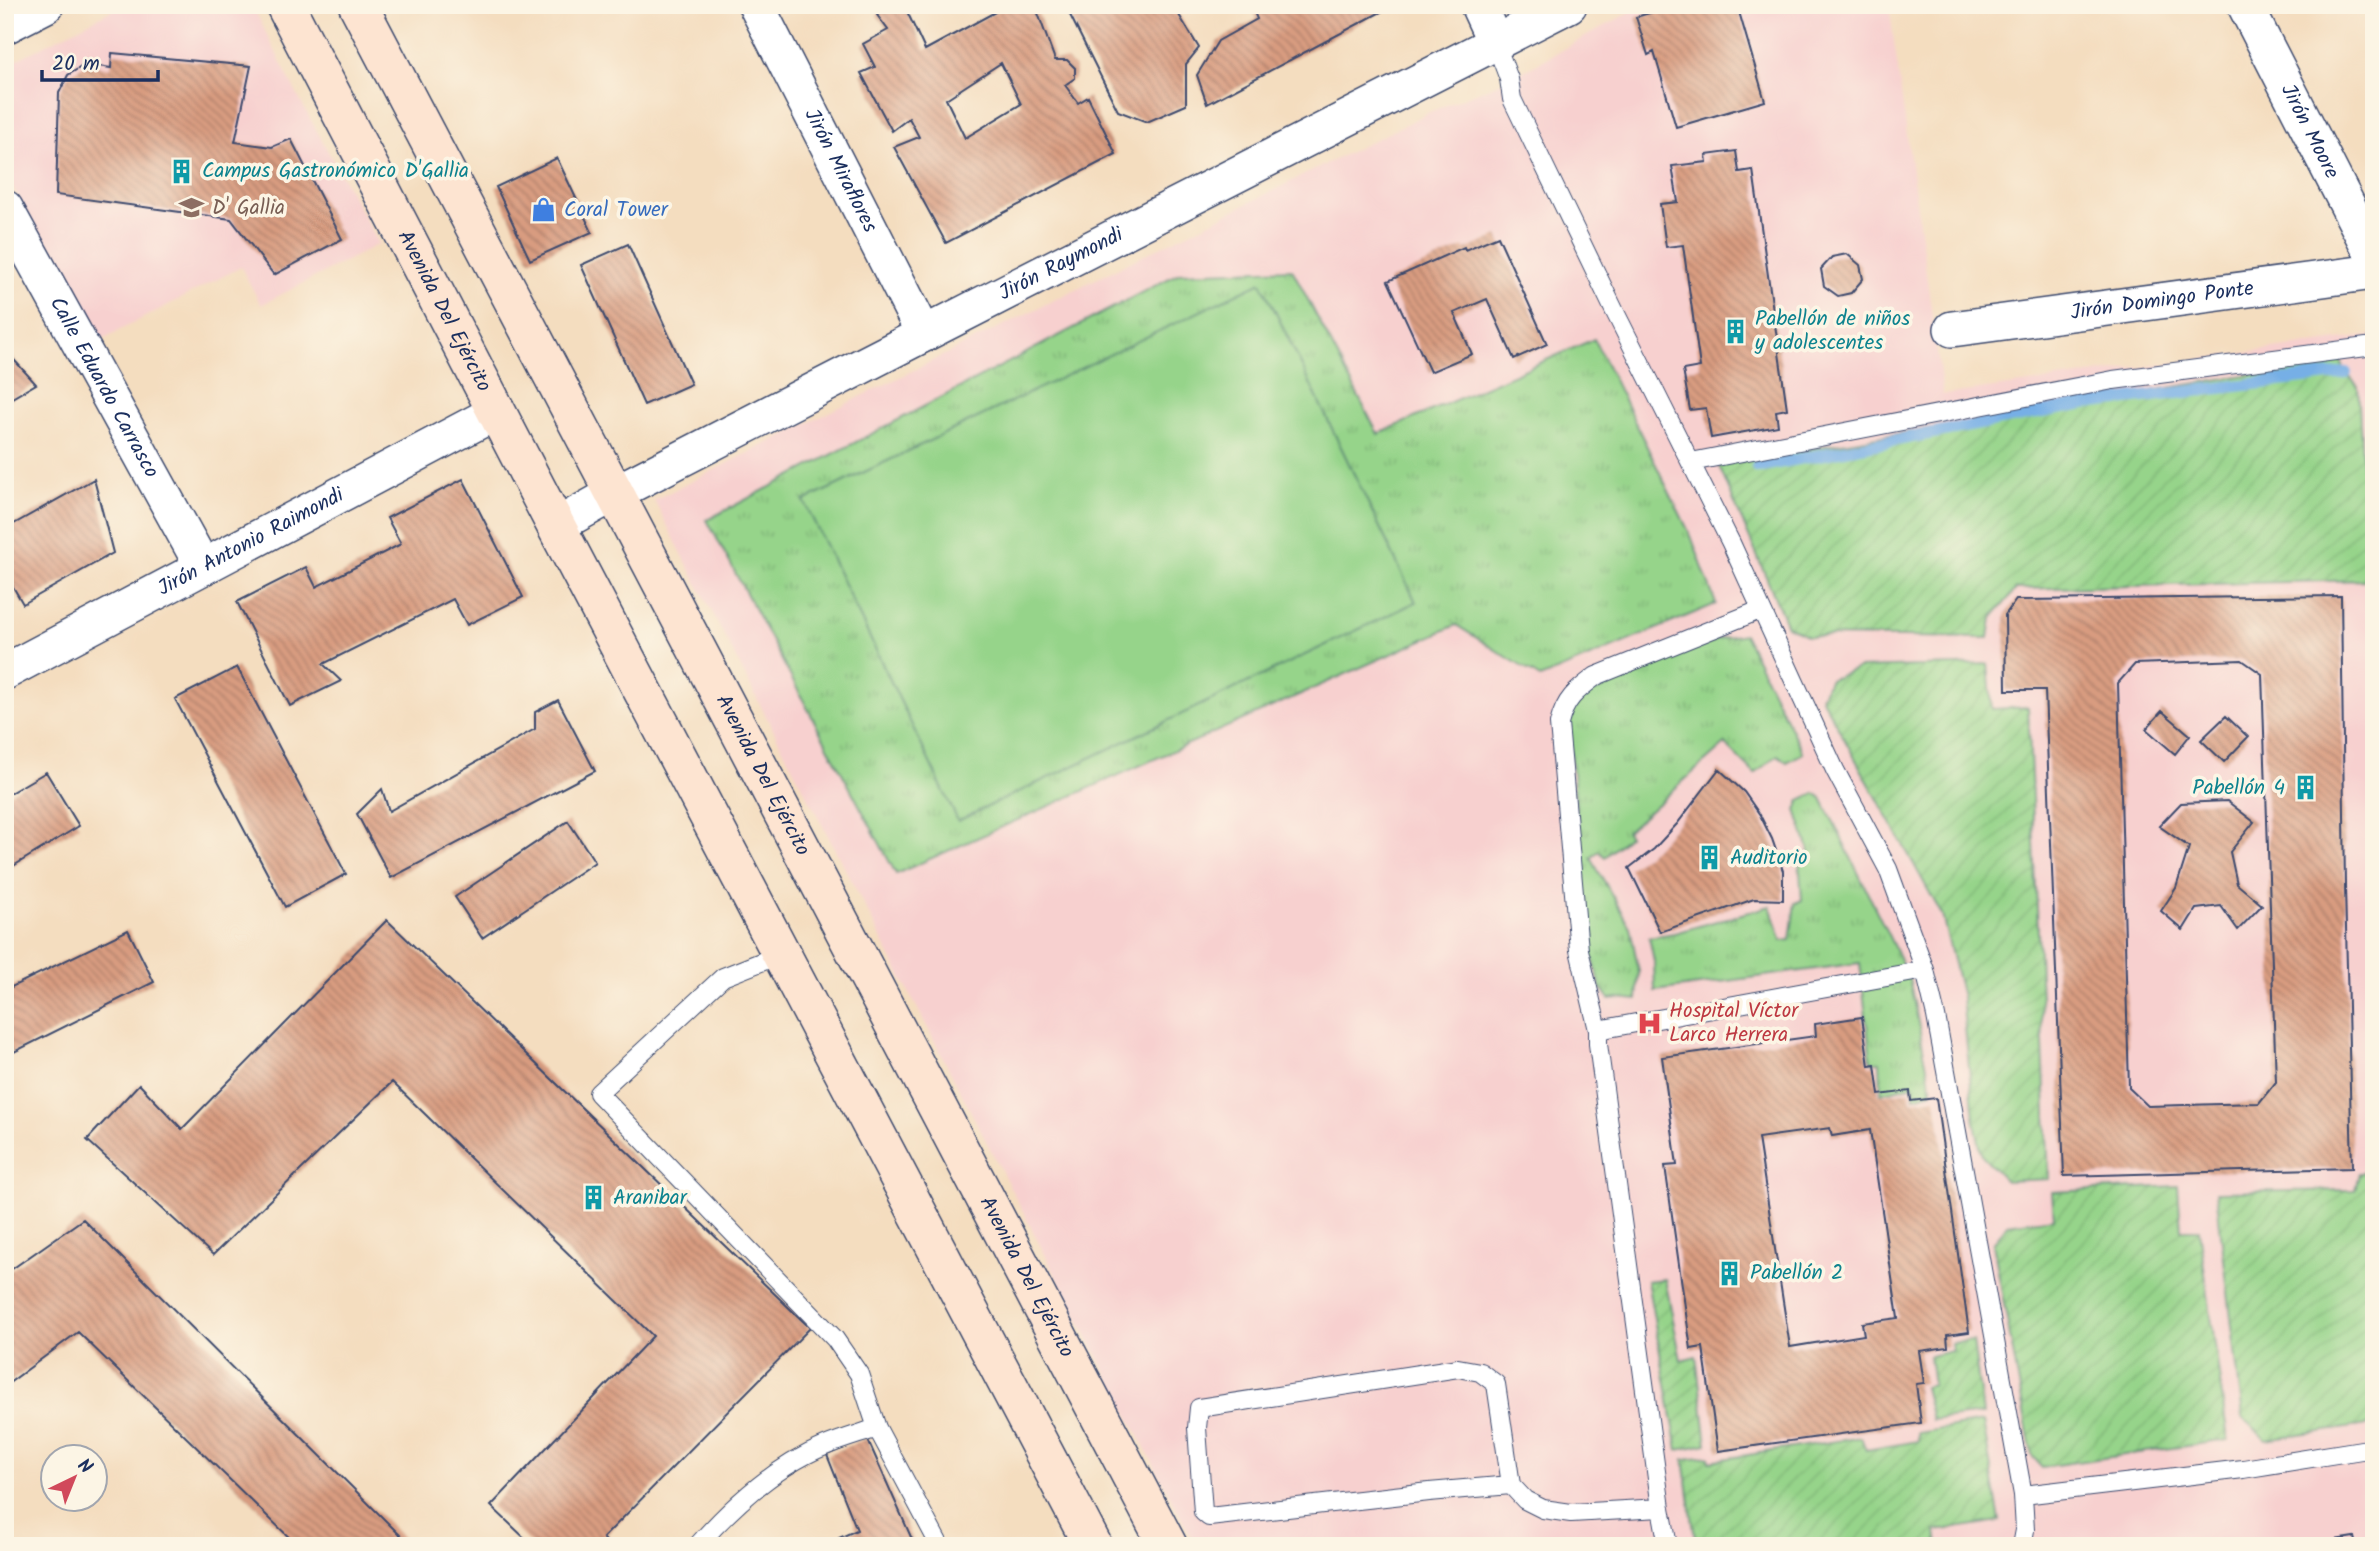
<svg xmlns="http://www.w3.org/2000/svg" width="2379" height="1551" font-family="Kalam,sans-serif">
  <defs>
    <pattern id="grass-tufts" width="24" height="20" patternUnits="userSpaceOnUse" patternTransform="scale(1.75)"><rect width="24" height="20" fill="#96d48a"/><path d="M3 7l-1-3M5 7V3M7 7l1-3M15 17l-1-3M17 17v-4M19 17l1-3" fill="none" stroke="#81b67a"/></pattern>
    <pattern id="garden-furrows" width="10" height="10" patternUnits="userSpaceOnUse" patternTransform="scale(1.75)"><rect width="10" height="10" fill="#96d48a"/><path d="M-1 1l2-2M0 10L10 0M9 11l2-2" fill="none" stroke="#81b67a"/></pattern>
    <pattern id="building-back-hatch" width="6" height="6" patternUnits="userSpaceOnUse" patternTransform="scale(1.75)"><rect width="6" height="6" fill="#d99c80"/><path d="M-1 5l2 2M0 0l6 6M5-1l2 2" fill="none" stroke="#af806c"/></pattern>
  </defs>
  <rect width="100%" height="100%" fill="#fcf5e5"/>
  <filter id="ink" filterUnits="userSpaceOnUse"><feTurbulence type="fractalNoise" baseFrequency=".0143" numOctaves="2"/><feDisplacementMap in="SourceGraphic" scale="14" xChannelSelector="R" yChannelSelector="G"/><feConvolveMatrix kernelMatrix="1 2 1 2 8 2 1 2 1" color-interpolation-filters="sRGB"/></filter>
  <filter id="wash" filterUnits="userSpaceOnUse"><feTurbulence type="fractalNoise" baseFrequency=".00686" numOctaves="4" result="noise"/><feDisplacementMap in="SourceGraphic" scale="28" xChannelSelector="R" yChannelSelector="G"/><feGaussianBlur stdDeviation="1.57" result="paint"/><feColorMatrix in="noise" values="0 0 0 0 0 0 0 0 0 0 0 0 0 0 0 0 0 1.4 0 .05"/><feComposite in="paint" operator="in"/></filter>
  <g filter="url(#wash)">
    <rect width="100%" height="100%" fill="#f4ddbf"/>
    <path fill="#f7d0cf" d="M122,5h130l50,99 77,140 -118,61 -20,-38 -146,76 -90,-171v-106z
      M1643,5h246l54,390 431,-60v1211h-1178l-542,-1046 778,-389 77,-32z"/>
    <path fill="url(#grass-tufts)" stroke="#588274" stroke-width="2" d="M1292,269l86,165 216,-95 97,197 25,68 -176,74 -84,-53 -560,249 -189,-354 472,-247z
      M1744,634l59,119 -16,9 -9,-7 -23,19 -30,-30 -99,88 3,4 -24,21 -6,-6 -8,7 39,69 9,45 -2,28 -18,-2 -10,1 -8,-11 -14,-51 -19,-222 18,-20 131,-56z
      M1815,793l7,5 87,180 23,114 -18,5v-12l-33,8 -1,-31h-9l-11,-99 -205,28 -1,-30 -5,-24 25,-4 96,-27 12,35 8,-1 5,-37 7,-3 -3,-42 11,-5 -14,-43 4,-10z"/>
    <path fill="url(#garden-furrows)" stroke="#588274" stroke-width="2" d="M2340,359l6,14 12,13 11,194 -353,9 -24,29 -3,20 -181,-2 -21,-10 -69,-162z
      M1988,664l4,45 36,-2 21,472 -43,2 -24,-25 -8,-38 -12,-121 -20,-82 -121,-218 8,-17 30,-12z
      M2359,1173h15v251l-108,16 -23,-22 -27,-226 139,-2z
      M2178,1186l3,44h18l29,210 -186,27 -10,-11 -39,-212 14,-20 47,-6 -2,-26z
      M1665,1279l16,81 15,-4 11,88 -29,6 -31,-169z
      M1973,1341l10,73 -51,6 -8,-33 9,-2 -4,-29 23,-5 -1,-8z
      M1983,1422l17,99 -64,10 2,15h-242l-12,-87 25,-3 1,5 151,-24 5,13 52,-9v-8z"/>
    <path fill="#96d48a" stroke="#588274" stroke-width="2" d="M1261,282l155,320 -458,219 -154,-320z"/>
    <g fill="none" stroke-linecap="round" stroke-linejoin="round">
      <path stroke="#76afe6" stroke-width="12" d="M1757,467l327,-63 262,-31"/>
    </g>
    <g id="blocks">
      <path fill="url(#building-back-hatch)" fill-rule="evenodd" d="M892,5h12l21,45 83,-45h27l20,55h12l8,8v10l-10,7 13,18 10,-6 28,57 -170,89 -52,-96 25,-10 -10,-19 -17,13 -31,-58 14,-6 -12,-23 25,-14 -11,-15zM1001,63l20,41 -56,34 -19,-39z
        M1065,5h108l26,43 -13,16v41l-39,17 -29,-11z
        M1251,5h143l-187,99 -10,-29 21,-34 39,-22z
        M1676,5h61l28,96 -89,26 -22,-75 -6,3 -12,-38z
        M112,53l139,13 -16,76 37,5 19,-8 51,100 -68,36 -43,-56 -175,-24 3,-102 9,-18 18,-11 25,4z
        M1736,151l3,21 14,-2 34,239 -11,2 2,15 -67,12 -5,-30 -16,2 -7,-40 17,-3 -17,-122 -17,2 -6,-43 18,-2 -6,-36 35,-4 -1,-7z
        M557,158l35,74 -62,28 -34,-73z
        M1498,236l49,108 -33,15 -27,-60 -33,14 18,41 -42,18 -42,-91 76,-34 1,3z
        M628,244l63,140 -47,21 -63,-140z
        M1847,254l13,11 3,14 -12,14 -13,3 -14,-10 -3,-17 11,-12z
        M5,350l31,34 -31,18z
        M94,479l19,74 -90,51 -18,-31v-44z
        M463,479l60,118 -56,28 -14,-26 -130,65 18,17 -51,25 -53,-104 69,-35 10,20 85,-43 -14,-26z
        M2341,596l4,291 7,281 -288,8 -19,-486h-39l-1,-75 11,-15zM2242,660l20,14 14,408 -17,21 -111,3 -19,-18 -11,-405 17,-19z
        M237,667l109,207 -61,33 -110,-208z
        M558,700l37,71 -204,107 -34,-64 25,-25 7,22 146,-82v-17z
        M2162,711l28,24 -15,19 -29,-25z
        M2226,716l22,21 -24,25 -23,-22z
        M1719,769l25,23 16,23 12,24 11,32v29l-29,-1 -94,33 -31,-64 25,-19 23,-25z
        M46,772l33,54 -74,45v-75z
        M2227,801l27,21 -24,30 7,32 25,21 -24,25 -17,-24 -25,3 -13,21 -22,-19 15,-23 13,-41 -30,-21 22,-23z
        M568,821l27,41 -113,76 -27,-41z
        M387,920l423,408 -207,210 8,8h-78l-42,-40 162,-170 -261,-254 -179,173 -126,-115 52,-56 43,45z
        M128,930l26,52 -144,72 -5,-9v-55z
        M1862,1017l7,49 6,-1 4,30 31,-4 1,10 25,-3 33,234 -22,3 1,12 -29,4 5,32 -8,1 5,39 -203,28 -15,-104 -12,2 -26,-183 12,-1 -15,-108 154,-21 -1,-12zM1830,1128l2,8 38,-6 28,188 -36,5 2,12 -74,12 -32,-209z
        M83,1219l328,327h-113l-220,-214 -73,54v-112z
        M867,1438l48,108h-73l-3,-8 18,-8 -30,-75z
        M2354,1537l2,9h-47v-2z"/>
    </g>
  </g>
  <g filter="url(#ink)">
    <use href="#blocks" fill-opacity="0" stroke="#3c496d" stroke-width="2"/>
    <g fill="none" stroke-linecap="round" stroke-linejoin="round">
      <defs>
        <path id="service" d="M1495,42l14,37 3,20 102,211 117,233 104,227 53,99 37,101 11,46 87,479
          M1691,462l422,-82 261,-34
          M781,954l-58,23 -125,116 237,246 24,35 18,54 63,118
          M1598,1030l-19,-80 -20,-226c6,-25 17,-33 37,-48l164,-66
          M1511,1485l-82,7 -220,25 -6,-5 -6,-84 2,-20 259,-40 22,4 16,12 15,101 14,15 18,9 28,4 90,-5
          M697,1546c35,-40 79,-80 128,-100 17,-7 35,-12 52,-18
          M1668,1546l-7,-38 -63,-464v-14l327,-60
          M2022,1546l3,-16 -2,-35 220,-26 131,-21"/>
        <g id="minor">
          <path id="s1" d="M756,5l168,329"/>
          <path d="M1478,5l17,37"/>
          <path id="s2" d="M2245,5l129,252"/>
          <path d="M5,26l41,-21"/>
          <path id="s3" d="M5,208l198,359"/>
          <path id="s4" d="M1952,329l422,-57"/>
          <path id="s5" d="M556,526l59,-33 309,-159 645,-329"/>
          <path id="s6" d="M5,672l491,-260"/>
        </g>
        <g id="secondary">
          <path id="s7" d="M285,5l271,521 537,1020"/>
          <path id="s8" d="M358,5l810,1541"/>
        </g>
      </defs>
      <use href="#service" stroke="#3c496d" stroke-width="20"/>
      <use href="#minor" stroke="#3c496d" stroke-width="38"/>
      <use href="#secondary" stroke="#3c496d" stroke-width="41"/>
      <use href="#service" stroke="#fff" stroke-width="18"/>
      <use href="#minor" stroke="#fff" stroke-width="35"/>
      <use href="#secondary" stroke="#fde4d1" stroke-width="38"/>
    </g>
  </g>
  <defs>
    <symbol id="building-bare" viewBox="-9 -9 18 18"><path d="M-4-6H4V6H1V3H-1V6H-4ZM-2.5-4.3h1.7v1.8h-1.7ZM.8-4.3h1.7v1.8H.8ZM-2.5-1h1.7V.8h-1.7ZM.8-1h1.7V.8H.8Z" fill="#0f9aa8" stroke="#fcf5e5" stroke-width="2.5" paint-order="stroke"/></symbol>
    <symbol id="university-bare" viewBox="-9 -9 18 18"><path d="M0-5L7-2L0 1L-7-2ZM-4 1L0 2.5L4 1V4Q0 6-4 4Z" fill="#8d6e63" stroke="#fcf5e5" stroke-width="2.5" paint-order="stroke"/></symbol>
    <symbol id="shop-bare" viewBox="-9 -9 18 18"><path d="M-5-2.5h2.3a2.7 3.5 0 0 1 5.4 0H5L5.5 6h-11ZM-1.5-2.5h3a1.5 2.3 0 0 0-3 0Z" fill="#3f7fe0" stroke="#fcf5e5" stroke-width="2.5" paint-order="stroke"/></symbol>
    <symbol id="hospital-bare" viewBox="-9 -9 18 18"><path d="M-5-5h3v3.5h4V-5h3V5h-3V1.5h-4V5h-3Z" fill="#e0444e" stroke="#fcf5e5" stroke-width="2.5" paint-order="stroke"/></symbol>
  </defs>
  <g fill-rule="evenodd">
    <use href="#building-bare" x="164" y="154" width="35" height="35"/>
    <use href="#university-bare" x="174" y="190" width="35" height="35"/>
    <use href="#shop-bare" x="526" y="192" width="35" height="35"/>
    <use href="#building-bare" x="1718" y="314" width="35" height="35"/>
    <use href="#building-bare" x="2288" y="770" width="35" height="35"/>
    <use href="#building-bare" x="1692" y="840" width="35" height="35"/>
    <use href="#hospital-bare" x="1632" y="1006" width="35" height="35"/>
    <use href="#building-bare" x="576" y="1180" width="35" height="35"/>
    <use href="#building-bare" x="1712" y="1256" width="35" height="35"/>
  </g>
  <g text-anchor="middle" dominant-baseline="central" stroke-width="7" stroke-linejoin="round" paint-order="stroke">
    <g font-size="21" fill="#1b2f5e" stroke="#fcf5e5">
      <text stroke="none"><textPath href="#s2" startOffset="142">Jirón Moore</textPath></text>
      <text stroke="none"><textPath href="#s1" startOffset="186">Jirón Miraflores</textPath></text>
      <text stroke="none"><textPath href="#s5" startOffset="569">Jirón Raymondi</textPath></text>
      <text stroke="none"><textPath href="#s4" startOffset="212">Jirón Domingo Ponte</textPath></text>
      <text stroke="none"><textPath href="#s7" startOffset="345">Avenida Del Ejército</textPath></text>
      <text stroke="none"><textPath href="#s3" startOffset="205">Calle Eduardo Carrasco</textPath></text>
      <text stroke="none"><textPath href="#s6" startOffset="278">Jirón Antonio Raimondi</textPath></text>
      <text stroke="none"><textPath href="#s8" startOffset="870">Avenida Del Ejército</textPath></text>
      <text stroke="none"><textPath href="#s8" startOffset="1437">Avenida Del Ejército</textPath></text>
    </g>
    <g font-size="21" fill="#0d838f" stroke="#fcf5e5" text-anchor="start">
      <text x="202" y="171">Campus Gastronómico D'Gallia</text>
      <text x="1755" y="319">Pabellón de niños<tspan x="1755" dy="24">y adolescentes</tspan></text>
      <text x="2285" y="788" text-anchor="end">Pabellón 4</text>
      <text x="1730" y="858">Auditorio</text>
      <text x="613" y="1198">Aranibar</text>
      <text x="1750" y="1273">Pabellón 2</text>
    </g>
    <g font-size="21" fill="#785e54" stroke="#fcf5e5" text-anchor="start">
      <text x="212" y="208">D' Gallia</text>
    </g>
    <g font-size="21" fill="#366cbe" stroke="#fcf5e5" text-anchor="start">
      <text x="564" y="210">Coral Tower</text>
    </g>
    <g font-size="21" fill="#be3a42" stroke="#fcf5e5" text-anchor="start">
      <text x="1669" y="1011">Hospital Víctor<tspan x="1669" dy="24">Larco Herrera</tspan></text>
    </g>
  </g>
  <rect width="2379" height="1551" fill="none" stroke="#fcf5e5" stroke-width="28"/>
  <g transform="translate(74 1478) rotate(43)"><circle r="33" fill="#fcf5e5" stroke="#a2a6af" stroke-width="2"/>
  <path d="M0-5L12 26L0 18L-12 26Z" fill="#d1495b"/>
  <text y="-10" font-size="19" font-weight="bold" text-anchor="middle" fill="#1b2f5e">N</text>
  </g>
  <path d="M42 70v10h116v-10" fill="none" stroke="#1b2f5e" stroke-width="3.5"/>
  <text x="52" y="70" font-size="21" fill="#1b2f5e" stroke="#fcf5e5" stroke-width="5" paint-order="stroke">20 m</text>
</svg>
